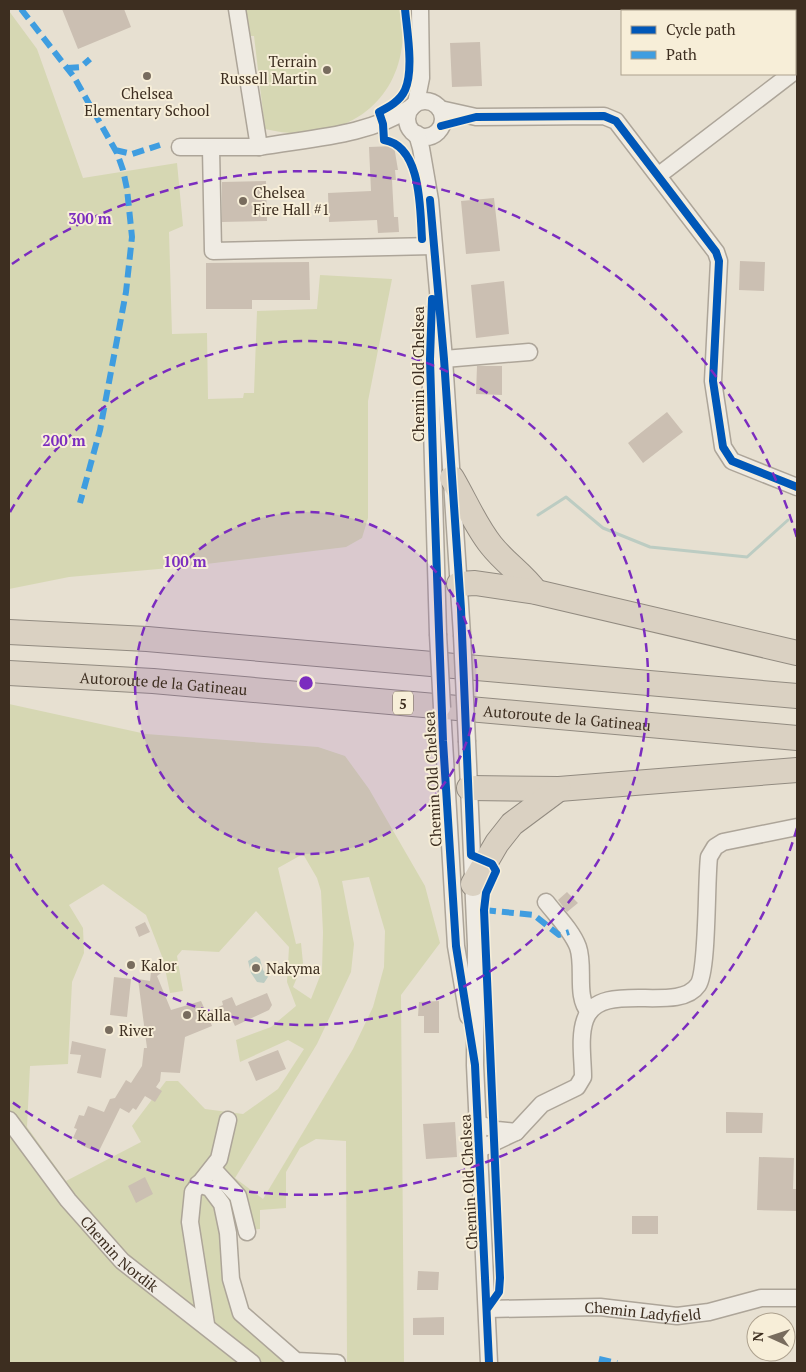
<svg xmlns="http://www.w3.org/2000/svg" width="806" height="1372" font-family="'PT Serif',serif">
  <rect width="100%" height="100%" fill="#e7e0d1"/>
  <path fill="#d6d7b3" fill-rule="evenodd" d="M245,9h156c14,86 -53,140 -136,120l-11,-93h-5z
    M9,11l28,38 46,129 94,-15 6,63 -14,6 3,102 35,-1 1,66 35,-1 1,-5h10l3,-82 60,-2 3,-34 72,4 -24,122v117l-6,20 -16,9 -165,20 -112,10 -60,12z
    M9,704l137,30 172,13 27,9 24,33 56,97 15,57 -39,52 3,368h-57l-1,-222 -30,-2 -16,9 -14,24v36l-26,2v19l-38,3 5,49 64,82h-282zM303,854l14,24 4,13 2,41 -1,39 -11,28 -18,-12 10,-24 -2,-20 -5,1 -18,-76zM369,877l16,54 -1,36 -11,40 -20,42 -90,150 -28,-21 82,-134 34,-72 3,-28 -12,-63zM103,884l43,31 17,44 7,34 13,-2 -6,-35 5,-6 37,2 37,-41 33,36 -2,35 9,24 -25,21 -35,13 4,22 48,-22 16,9 -26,40 -35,25 -38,-5 -27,-28h-12l-34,45 9,16 -75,39 -39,-54 3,-61 38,-2 4,-82 12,-29 -1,-25 -14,-23z"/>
  <path fill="#bcccc2" d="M256,956l4,3 3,11 5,7 -4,6 -7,-1 -6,-9 -3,-12z"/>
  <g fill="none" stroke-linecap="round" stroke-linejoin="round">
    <path stroke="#bcccc2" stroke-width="3" d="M538,515l28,-18 37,31 47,19 97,10 41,-37"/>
  </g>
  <path fill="#cbbfb2" d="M62,9h62l7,18 -53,22z
    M480,42l2,44 -30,1 -2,-44z
    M394,146l4,24h-3l1,10h-4l2,37h4l1,15 -21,1 -1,-13 -48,2 -1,-29 43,-2 -2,-44z
    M266,181l1,40 -45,1v-40z
    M494,198l6,53 -34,3 -5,-53z
    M740,261l25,1 -1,29 -25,-1z
    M309,262l1,38h-58v9h-46v-46z
    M504,281l5,53 -33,4 -5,-53z
    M477,366h25v29l-26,-1z
    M667,412l16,20 -40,31 -15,-20z
    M567,892l11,11 -11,9 -9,-12z
    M145,922l5,10 -11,5 -4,-10z
    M152,962l1,3h6l3,3 -1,5 -4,3 14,34 30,-9 5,11 17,-7 -1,-4 10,-4 4,9 31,-13 5,12 -3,5 -34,16 -6,-13 -19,8 2,5 -27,11 -5,36 -19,-1 -1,9 -4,6 6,4 -7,11 -10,-6 -9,14 -3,-2 -4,5 -9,-5 -21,43 -7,-1 -11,-5 1,-3 -9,-4 4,-9 -3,-1 5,-13 5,1 4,-10 16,6 6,-13 5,-1 11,-18 5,3 11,-17 2,-18h3l-9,-69 12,2z
    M114,977l17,2 -4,38 -17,-2z
    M439,1001v32h-15v-17h-6l1,-14z
    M72,1041l34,8 -5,29 -24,-5 4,-18 -11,-1z
    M278,1050l8,19 -30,12 -8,-19z
    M726,1112l37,1 -1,20h-36z
    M455,1122l2,35 -31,2 -3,-35z
    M759,1157l35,1 -1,31h4v22l-40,-1z
    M145,1177l8,17 -17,9 -8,-17z
    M632,1216h26v18h-26z
    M418,1271l21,1 -1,18h-21z
    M444,1317v18h-31v-17z"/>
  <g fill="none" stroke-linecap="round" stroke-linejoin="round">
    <defs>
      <g id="minor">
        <path d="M237,9l22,138c51,-9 109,-11 153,-40"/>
        <circle cx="425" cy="119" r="18"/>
        <path d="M416,103l5,-25 -1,-69"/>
        <path d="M440,109l36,8 128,-1 12,5 100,131 3,9 -6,120 10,66 9,14 65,26"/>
        <path d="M417,134l4,14 9,52 14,159 18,276"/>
        <path d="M180,147h79"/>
        <path d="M211,148l2,103 220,-5"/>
        <path d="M659,175l132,-101"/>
        <path d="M431,314l-1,45 8,275"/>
        <path d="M444,359l85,-7"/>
        <path d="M442,708l14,238 12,70"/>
        <path d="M467,742l9,203 -1,120 14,298"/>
        <path d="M546,902c11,14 26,29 32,45 7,20 -3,49 11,65"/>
        <path id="s1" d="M9,1120l59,80 54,61 130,102"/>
        <path d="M479,1124l18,6 19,2"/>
        <path d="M480,1149l36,-17 26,-28 35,-17 6,-10c0,-17 -4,-40 2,-57 14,-42 93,-5 113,-35 10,-14 8,-104 11,-128l6,-10 8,-5 74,-15"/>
        <path d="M213,1169l25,27 9,36"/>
        <path d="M198,1184l12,4 12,16 6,29 3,46 10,34 55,48 41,2"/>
        <path id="s2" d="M487,1309l113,-2 77,9 32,-4 52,-14h36"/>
        <path d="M206,1324l-16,-102 3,-30 26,-33 9,-39"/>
      </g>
      <g id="highway">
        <path d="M452,478c13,22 23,47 39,67 14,18 32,29 45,47"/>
        <path d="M459,584l16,-1 61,9 261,61"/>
        <path d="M9,632l138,7 650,57"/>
        <path id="s3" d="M9,673l144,8 644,57"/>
        <path d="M469,788l90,1 238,-19"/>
        <path d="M473,884l24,-41 15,-19 47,-35"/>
      </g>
    </defs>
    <use href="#minor" stroke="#ada599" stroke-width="19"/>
    <use href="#highway" stroke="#928b80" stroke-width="26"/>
    <use href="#minor" stroke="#efebe3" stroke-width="16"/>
    <use href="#highway" stroke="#dad1c2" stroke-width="24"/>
    <defs>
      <path id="minor-bridge" d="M438,634l4,74
        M462,635l5,107"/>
    </defs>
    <use href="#minor-bridge" stroke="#ada599" stroke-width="19" stroke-linecap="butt"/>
    <use href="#minor-bridge" stroke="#efebe3" stroke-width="16"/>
    <path stroke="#3f9de0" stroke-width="6" stroke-dasharray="12 6" stroke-linecap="butt" d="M21,9l53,68 43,76 6,17 4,19 5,48 -6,55 -26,138 -20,73
      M67,68l14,-1 9,-8
      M115,150l17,4 28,-9
      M484,910l50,5 25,20 10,-3
      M599,1359l18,4"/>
    <defs>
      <path id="cycleway" d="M405,9c2,22 9,61 0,81 -5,11 -16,17 -26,22l4,12 1,16c38,6 36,71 38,99
        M441,126l35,-9 128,-1 12,5 100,131 3,9 -6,120 10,66 9,14 65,26
        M430,200l14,159 17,250 10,246 21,9 4,7 -10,22 -2,17 16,368 -1,14 -12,17
        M432,299l-2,60 4,133 9,249 13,205 19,119 14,298"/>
    </defs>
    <use href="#cycleway" stroke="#f7eed8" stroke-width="11"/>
    <use href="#cycleway" stroke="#0057b8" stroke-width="8"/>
  </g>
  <circle cx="306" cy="683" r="171" fill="#7b2cbf" fill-opacity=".12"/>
  <g fill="none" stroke="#7b2cbf" stroke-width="2.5" stroke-dasharray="9 6">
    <circle cx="306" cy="683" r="171"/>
    <path d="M10 512A342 342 0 1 1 10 854"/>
    <path d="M797 828A512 512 0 0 1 12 1102M12 264A512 512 0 0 1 797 538"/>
  </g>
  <g fill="#786c5e" stroke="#f7eed8" stroke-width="2">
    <circle cx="327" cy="70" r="5"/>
    <circle cx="147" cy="76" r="5"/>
    <circle cx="243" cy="201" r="5"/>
    <circle cx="131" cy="965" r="5"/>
    <circle cx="256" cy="968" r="5"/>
    <circle cx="187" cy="1015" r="5"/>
    <circle cx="109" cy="1030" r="5"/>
  </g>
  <g text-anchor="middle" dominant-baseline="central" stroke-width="4" stroke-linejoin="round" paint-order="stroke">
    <rect fill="#f7eed8" stroke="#756857" stroke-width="1" x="393" y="691.5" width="20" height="23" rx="4"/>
    <g font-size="14" font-weight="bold" fill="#3d2e20">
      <text x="403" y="703">5</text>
    </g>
    <g font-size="15" fill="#3d2e20" stroke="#f7eed8" text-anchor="start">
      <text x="317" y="61" text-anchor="end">Terrain<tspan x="317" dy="17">Russell Martin</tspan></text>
      <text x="147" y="93" text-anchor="middle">Chelsea<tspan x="147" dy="17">Elementary School</tspan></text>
      <text x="253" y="192">Chelsea<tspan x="253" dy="17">Fire Hall #1</tspan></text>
      <text x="141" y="965">Kalor</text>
      <text x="266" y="968">Nakyma</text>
      <text x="197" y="1015">Kalla</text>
      <text x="119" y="1030">River</text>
    </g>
    <g font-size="15" fill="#3d2e20" stroke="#f7eed8">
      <text transform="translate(418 374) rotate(-90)">Chemin Old Chelsea</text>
      <text stroke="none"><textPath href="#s3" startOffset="155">Autoroute de la Gatineau</textPath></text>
      <text stroke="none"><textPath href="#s3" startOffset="560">Autoroute de la Gatineau</textPath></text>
      <text transform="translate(432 779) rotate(-93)">Chemin Old Chelsea</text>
      <text transform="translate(468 1182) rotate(-93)">Chemin Old Chelsea</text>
      <text stroke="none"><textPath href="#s1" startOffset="174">Chemin Nordik</textPath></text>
      <text stroke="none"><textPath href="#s2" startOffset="156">Chemin Ladyfield</textPath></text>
    </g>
  </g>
  <circle cx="306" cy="683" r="8" fill="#7b2cbf" stroke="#f7eed8" stroke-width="2.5"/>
  <g font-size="15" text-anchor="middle" font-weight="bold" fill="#7b2cbf" stroke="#f7eed8" stroke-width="4" stroke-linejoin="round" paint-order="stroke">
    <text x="90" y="224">300 m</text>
    <text x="64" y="446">200 m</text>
    <text x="185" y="567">100 m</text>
  </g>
  <rect width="806" height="1372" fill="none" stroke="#3d2e20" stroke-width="20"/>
  <rect x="621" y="10" width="175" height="65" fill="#f7eed8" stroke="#ada18e"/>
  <rect x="631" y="26" width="25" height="8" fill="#0057b8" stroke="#ada18e"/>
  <text x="666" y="35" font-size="15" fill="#3d2e20">Cycle path</text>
  <rect x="631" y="51" width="25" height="8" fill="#3f9de0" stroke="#ada18e"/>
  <text x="666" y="60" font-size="15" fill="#3d2e20">Path</text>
  <g transform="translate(771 1337) rotate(273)"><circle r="24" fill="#f7eed8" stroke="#ada18e"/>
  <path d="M0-4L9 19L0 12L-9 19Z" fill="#786c5e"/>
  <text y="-8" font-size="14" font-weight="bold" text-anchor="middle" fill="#3d2e20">N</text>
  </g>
</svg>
